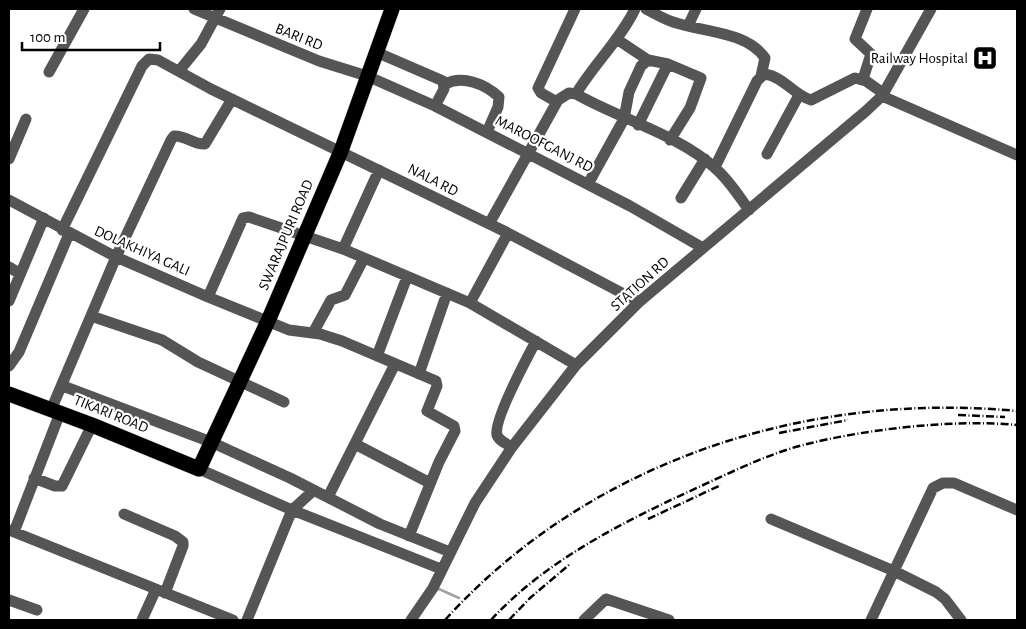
<svg xmlns="http://www.w3.org/2000/svg" width="1026" height="629" font-family="'Alegreya Sans',sans-serif">
  <rect width="100%" height="100%" fill="#fff"/>
  <g fill="none" stroke-linecap="round" stroke-linejoin="round">
    <path stroke="#a3a3a3" stroke-width="2.5" d="M439,589l20,9"/>
    <defs>
      <path id="highway" d="M9,394l83,31 107,44 69,-148 73,-170 51,-142"/>
    </defs>
    <use href="#highway" stroke="#dbdbdb" stroke-width="16"/>
    <path stroke="#555" stroke-width="11" d="M194,9l125,52 48,15 68,30 195,100 73,42
      M646,9c9,5 18,10 27,13 29,10 73,9 92,36l-4,18
      M688,26l8,-17
      M618,40l30,20
      M376,52l67,29 1,8 -9,17
      M179,71l22,-27 19,-35
      M49,72l35,-63
      M863,79l8,-25 -16,-15 12,-30
      M445,84c18,-9 40,0 54,13l-1,10 -11,25
      M576,94c18,-30 44,-54 59,-85
      M882,96l135,59
      M557,102l-16,-9 -3,-5 37,-79
      M638,125l30,-61
      M767,154l32,-59
      M9,159l17,-40
      M715,167l42,-86 7,-7c19,2 30,21 47,26l44,-22 11,3 17,12
      M588,184l36,-65 5,-27 12,-26 7,-6 20,4 33,14 -11,30 -20,32
      M681,198l24,-39
      M9,200l107,57 92,40 81,33 31,4 22,7 94,40 1,5 -10,25 27,15 1,5 -16,31 -30,74
      M489,224l69,-124 11,-7 7,1c44,25 103,41 139,74 14,12 23,27 34,42
      M62,230l80,-164 7,-7 9,1 53,29 297,144 131,69
      M343,249l36,-79
      M9,267l11,7
      M208,297l35,-79 6,-1 94,32 127,54 106,62
      M9,301l35,-83
      M470,303l38,-70
      M91,316l71,24 36,22 86,40
      M313,333l18,-33 14,-5 19,-37
      M377,356l30,-79
      M9,366l10,-14 50,-118
      M419,374l28,-81
      M63,386l148,56 79,36 90,46 70,28
      M51,410l65,-153 55,-117 3,-4c11,-1 20,9 31,8l27,-45
      M355,444l75,39
      M512,447c-5,-3 -13,-6 -15,-12 -4,-14 31,-79 39,-94
      M199,469l93,41 -45,110
      M34,478l21,8h7l30,-61
      M314,490l-22,20 149,59
      M328,497l67,-133
      M124,514l51,22 8,6v4l-18,47
      M771,519l123,52 42,21 9,7 16,21
      M9,530l224,90
      M14,532l46,-119
      M9,600l28,10
      M142,620l14,-31
      M411,620l22,-32 42,-85 37,-56 64,-82 63,-63 227,-191 16,-15 49,-87
      M584,620l22,-21 63,21
      M871,620l62,-132 10,-5h11l63,27"/>
    <use href="#highway" stroke="#000" stroke-width="15"/>
    <path stroke="#000" stroke-width="2.5" stroke-dasharray="8 2.5 1 2.5" stroke-linecap="butt" d="M958,415l47,2
      M779,433l69,-13
      M648,519l73,-34
      M445,620c144,-159 361,-229 572,-209
      M491,620c56,-61 136,-100 210,-134 33,-15 67,-32 102,-41 63,-16 150,-26 214,-20
      M509,620l21,-22 40,-34"/>
  </g>
  <defs>
    <symbol id="hospital-square" viewBox="-11 -11 22 22"><rect x="-9" y="-9" width="18" height="18" rx="4" fill="#000" stroke="#fff"/><path d="M-5-5h3v3.5h4V-5h3V5h-3V1.5h-4V5h-3Z" fill="#fff"/></symbol>
  </defs>
  <g fill-rule="evenodd">
    <use href="#hospital-square" x="971" y="44" width="28" height="28"/>
  </g>
  <g text-anchor="middle" dominant-baseline="central" stroke-width="4.5" stroke-linejoin="round" paint-order="stroke">
    <g font-size="15" fill="#000" stroke="#fff">
      <text transform="translate(299 37) rotate(22)">BARI RD</text>
      <text transform="translate(544 144) rotate(27)">MAROOFGANJ RD</text>
      <text transform="translate(433 180) rotate(27)">NALA RD</text>
      <text transform="translate(286 235) rotate(-67)">SWARAJPURI ROAD</text>
      <text transform="translate(142 251) rotate(24)">DOLAKHIYA GALI</text>
      <text transform="translate(640 284) rotate(-42)">STATION RD</text>
      <text transform="translate(111 414) rotate(22)">TIKARI ROAD</text>
    </g>
    <g font-size="15" fill="#000" stroke="#fff" text-anchor="end">
      <text x="968" y="58">Railway Hospital</text>
    </g>
  </g>
  <rect width="1026" height="629" fill="none" stroke="#000000" stroke-width="20"/>
  <path d="M22 42v8h138v-8" fill="none" stroke="#000000" stroke-width="2.5"/>
  <text x="30" y="42" font-size="15" fill="#000000" stroke="#ffffff" stroke-width="4" paint-order="stroke">100 m</text>
</svg>
